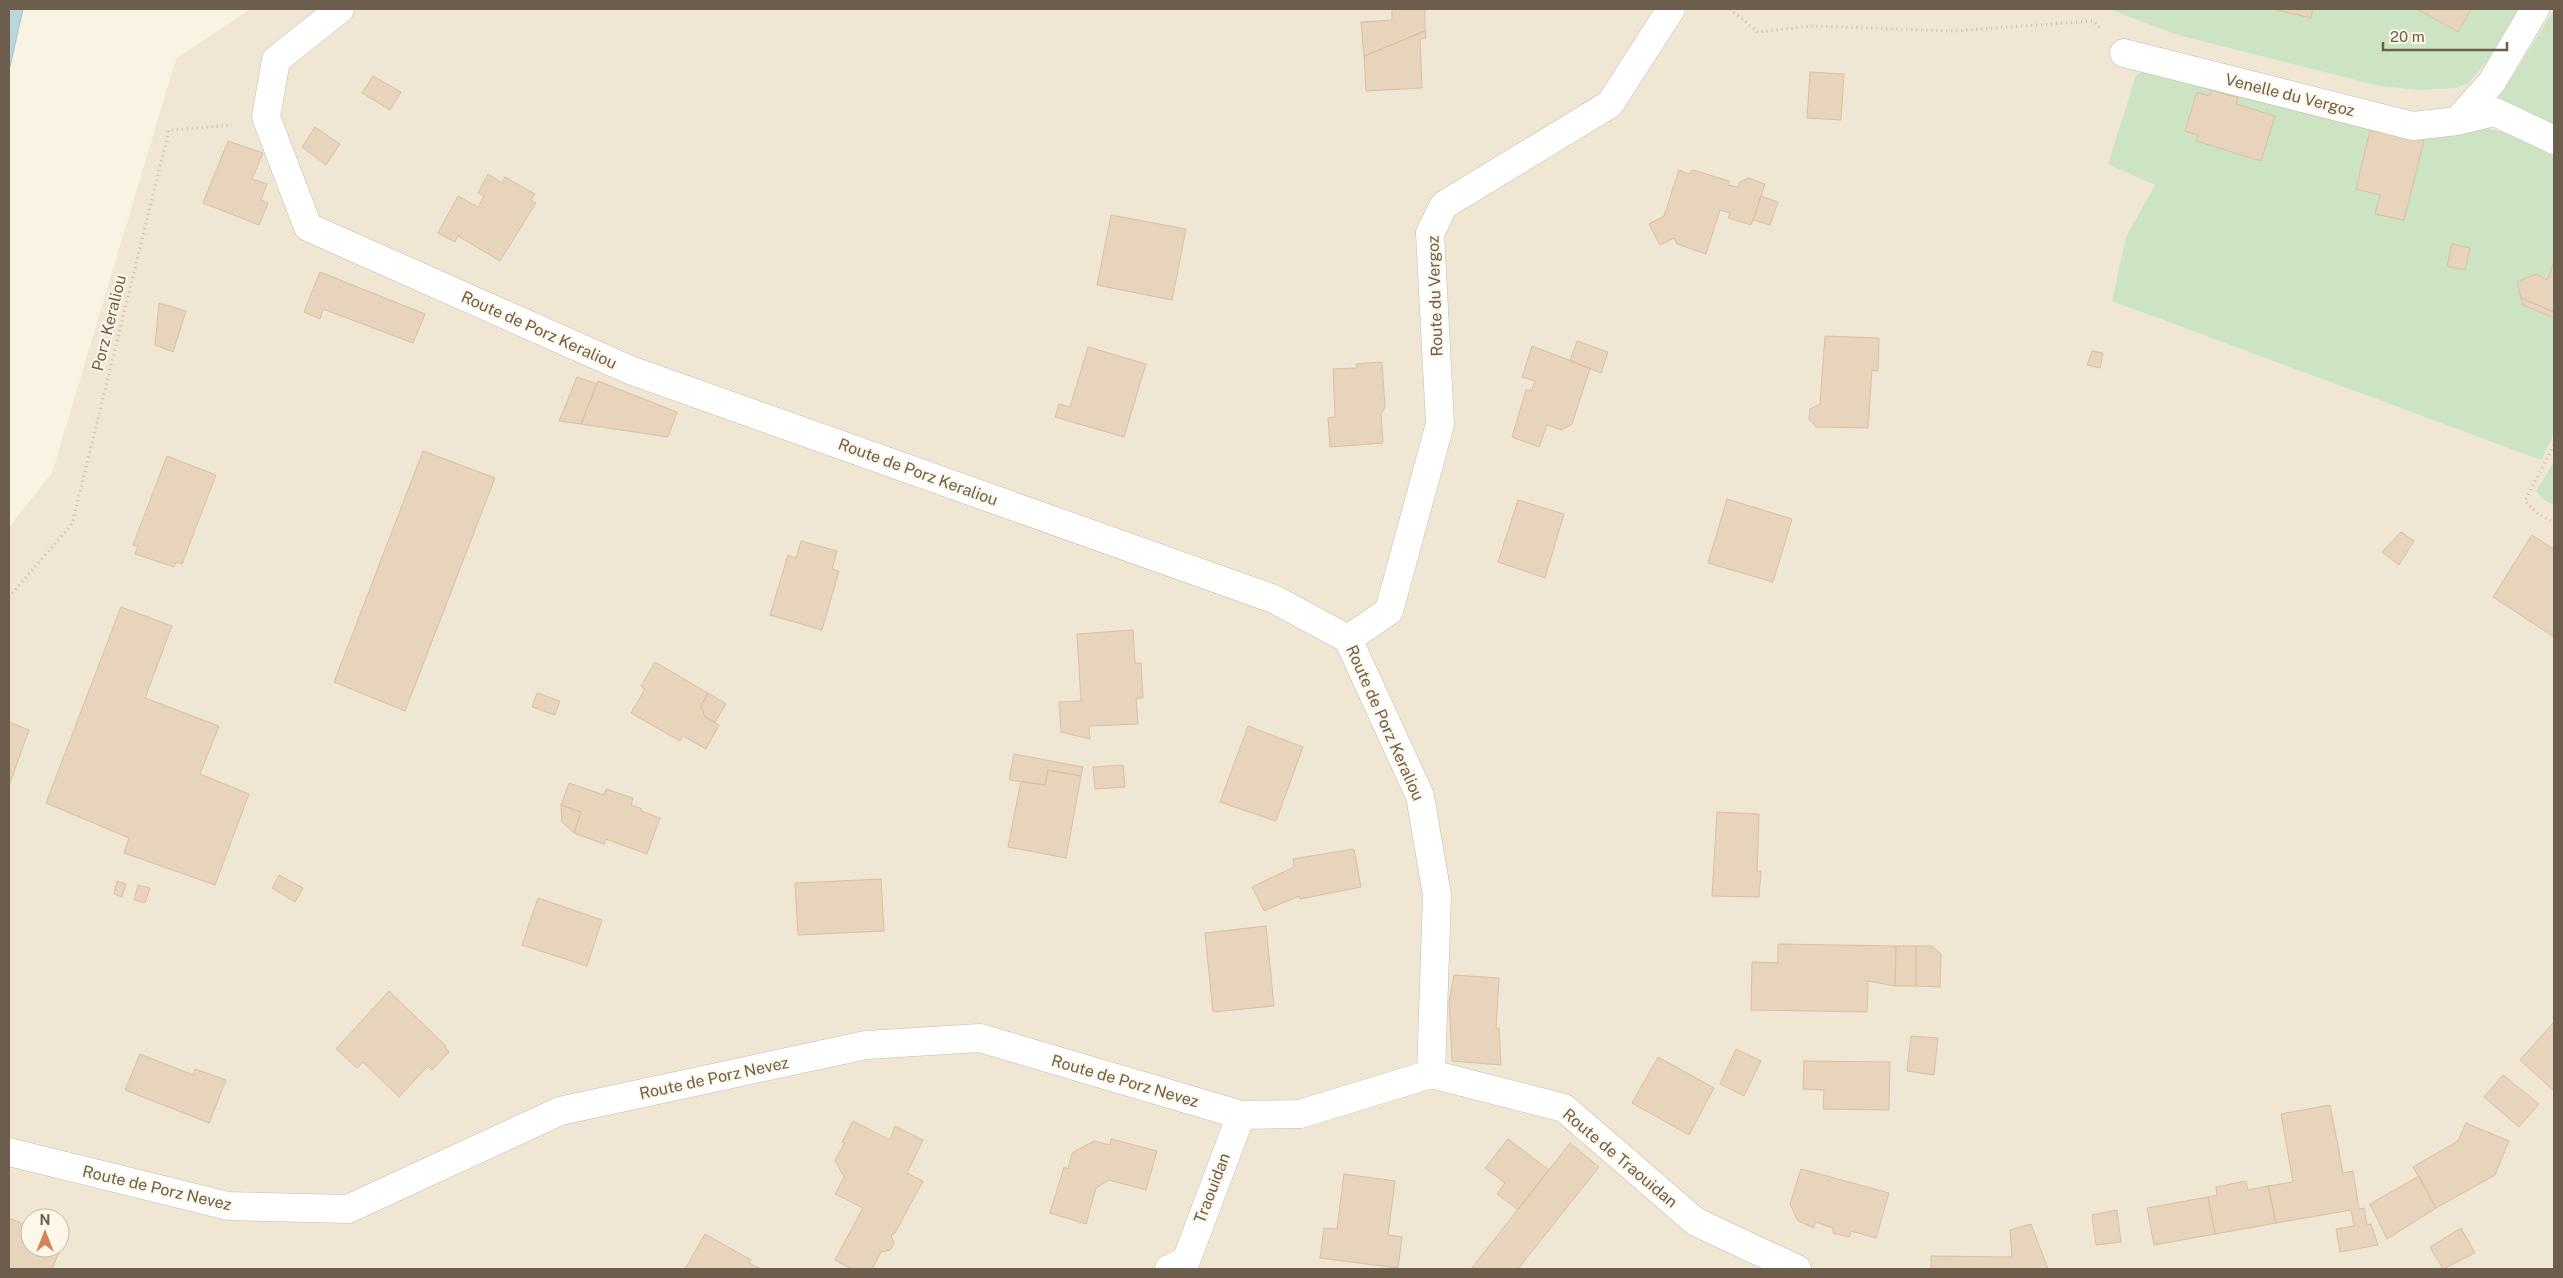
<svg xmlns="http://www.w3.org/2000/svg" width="2563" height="1278" font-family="'Public Sans',sans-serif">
  <rect width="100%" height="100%" fill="#f9f3e4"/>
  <path fill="#efe6d3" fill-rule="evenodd" d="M250,9h2304v1260h-2545v-742l43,-54 124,-414zM30,1218h30v30h-30z"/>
  <path fill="#cde4c4" d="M2109,9h407l4,2 -27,43 -25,29 -12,5 -37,2 -39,-4 -202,-51z
    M2554,10v120l-46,-24 -13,-12 16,-16z
    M2145,69l323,58c34,2 59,8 86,29v278l-13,26 -429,-159 14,-64 29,-52 -47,-21 28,-88z
    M2554,462v43l-10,-5 -8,-9z"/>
  <path fill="#bbd5df" stroke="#a3c3d0" d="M9,9h14l-14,62z"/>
  <path fill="#e8d4bd" stroke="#dbbfa1" d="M1392,9h33v22l-61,25 -3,-34 31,-2z
    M2273,9h40l-2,9z
    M2417,9h54l-13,23z
    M1425,31l1,7 -6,1 2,49 -56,3 -2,-35z
    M1810,72l34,2 -3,46 -34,-2z
    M373,76l28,16 -11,18 -28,-17z
    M2211,90l27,8 -2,6 39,12 -14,45 -65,-20 2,-6 -13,-4 12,-39 12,4z
    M315,127l25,17 -14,21 -24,-18z
    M2370,130l54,11 -20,79 -29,-6 5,-19 -24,-6z
    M228,141l35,12 -11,26 15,5 -6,16 7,3 -9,22 -56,-22z
    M1679,170l9,4 5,-4 36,11 -1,4 10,2 2,-5 8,-4 17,6 -14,41 -23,-7 2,-5 -10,-3 -14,44 -29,-10 -3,-6 -14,7 -11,-21 15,-8z
    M488,174l14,9 3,-6 30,17 -4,6 5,3 -36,58 -42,-25 -3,6 -17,-9 20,-37 20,11 6,-11 -6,-3z
    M1761,196l17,6 -8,23 -17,-5z
    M1111,215l75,14 -14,71 -75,-15z
    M2452,244l18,4 -5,22 -18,-4z
    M2554,262v50l-33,-14 -4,-16 19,-8 11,6z
    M320,272l105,42 -12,29 -90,-34 -3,10 -16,-7z
    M2521,298l33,14v6l-31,-13z
    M159,303l27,8 -13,41 -18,-7z
    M1825,336l54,2 -1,33 -6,-1 -4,58 -52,-1 -7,-8 1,-10 10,-5z
    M1577,341l31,11 -7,21 -31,-12z
    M1532,346l58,22 -18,56 -10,6 -15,-5 -8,22 -27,-10 14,-47h6l3,-9 -13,-4z
    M1088,347l58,17 -22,73 -69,-20 4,-13 11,3z
    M2092,351l11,2 -3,15 -13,-3z
    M1382,362l3,45 -4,7 2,29 -53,4 -2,-29 7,-1 -2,-48 24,-1 -1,-4z
    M577,377l20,7 -16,40 -22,-3z
    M598,381l79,31 -9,25 -87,-13z
    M423,451l72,27 -90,233 -71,-29z
    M167,456l49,19 -34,89 -6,-2 -2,5 -39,-13 3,-8 -5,-1z
    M1727,499l65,20 -19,63 -65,-19z
    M1518,500l46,14 -19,64 -47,-16z
    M2401,532l13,9 -15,24 -17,-13z
    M2532,535l22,14v88l-61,-40z
    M801,541l36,10 -5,18 7,2 -17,59 -52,-15 18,-60 8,3z
    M121,607l51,19 -27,72 74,28 -19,48 49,20 -34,91 -91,-32 5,-15 -83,-35z
    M1133,630l2,33h6l2,35h-7l2,26 -49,2 1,13 -29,-7 -2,-30 22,-1 -4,-67z
    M655,662l53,31 -7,13 4,11 14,8 -13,24 -23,-13 -3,5 -49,-28 14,-24 -4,-3z
    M537,693l23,8 -5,14 -23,-8z
    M708,693l18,11 -11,18 -10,-5 -4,-11z
    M9,722l20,8 -20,56z
    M1248,726l55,21 -27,74 -56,-19z
    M1014,754l69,13 -2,9 -33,-6 -3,15 -36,-5z
    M1123,765l2,22 -30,2 -2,-22z
    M1048,770l33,6 -15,82 -58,-11 13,-66 24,4z
    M569,783l35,12 2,-6 27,9 -2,7 11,4 -1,2 19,7 -13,36 -41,-15 -2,5 -30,-11 7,-21 -20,-7z
    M561,805l20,7 -7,21 -12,-11z
    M1717,812l42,2 -2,57h4l-2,26 -47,-1z
    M1354,849l7,38 -61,12 -1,-3 -35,15 -12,-24 42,-20 -1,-8z
    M279,875l24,13 -8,14 -23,-14z
    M881,879l3,52 -86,4 -3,-52z
    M117,881l9,3 -4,13 -8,-3z
    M138,885l12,3 -5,15 -11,-3z
    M538,898l64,22 -15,46 -65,-21z
    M1266,926l8,80 -61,6 -8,-79z
    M1778,944l118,2 -1,40 -27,-5 -1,31 -116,-2 1,-48 26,1z
    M1896,946h20v40h-21z
    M1916,946h16l9,8 -1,33 -24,-1z
    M1454,975l45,3 -3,50h3l2,37 -49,-4 -3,-60z
    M389,991l57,55 -1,1 4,5 -17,18 -4,-4 -29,31 -36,-35 -6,6 -21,-19z
    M2554,1022v69l-34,-31z
    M1911,1036l27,2 -4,37 -27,-4z
    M1736,1049l25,12 -17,35 -24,-12z
    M140,1054l53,21 2,-6 31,11 -17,43 -84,-33z
    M1658,1057l56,31 -25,47 -57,-32z
    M1804,1061l86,1 -1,48 -66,-1 1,-19 -21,-1z
    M2503,1075l36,29 -20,23 -35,-30z
    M2330,1105l13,68 10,-2 6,38 5,-1 3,17 4,-1 7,21 -38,7 -4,-23 18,-3 -3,-16 -75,13 -8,-37 25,-4 -12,-68z
    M853,1121l37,19 5,-14 28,14 -16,33 16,8 -28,52 -4,2 3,9 -4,6 -9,2 -9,17h-21l-16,-9 28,-52 -28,-14 9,-17 -9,-17 10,-17 -3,-1z
    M2466,1123l43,18 -14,34 -59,33 -23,-41 45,-26z
    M1111,1139l46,12 -11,39 -37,-10 -13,8 -10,36 -36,-11 14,-46 4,2 4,-16 22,-12 16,4z
    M1508,1139l41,31 -31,40 -21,-16 8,-11 -20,-15z
    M1570,1143l29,24 -81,102h-47z
    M1801,1169l88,24 -13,45 -25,-7 -2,6 -16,-4v-5l-18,-6 -1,6 -16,-7 -8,-17z
    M1344,1174l51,7 -7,54 14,2 -4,31 -78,-10 4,-30 13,1z
    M2419,1176l17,32 -49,31 -17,-35z
    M2246,1181l2,9 20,-4 8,37 -61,11 -7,-37 9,-2 -1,-8z
    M2208,1197l7,37 -61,11 -7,-37z
    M2117,1210l4,32 -25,3 -4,-30z
    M9,1218l21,9v21h30v-8l4,1 -12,28h-43z
    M2031,1224l17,45h-117v-13l81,1 -2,-27z
    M2461,1228l14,25 -32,16 -13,-22z
    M705,1234l46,26 -2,3 12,6h-76z"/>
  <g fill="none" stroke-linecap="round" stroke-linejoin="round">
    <defs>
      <path id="street" d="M2535,9l-43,73 -35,39 38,-9 59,28
        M2124,53l289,73 44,-5
        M1348,639l41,-28 51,-187 -10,-191 14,-28 166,-101 61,-95
        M9,1152l219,54 120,3 212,-98 306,-66 114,-7 261,77 59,-1 131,-40 6,-179 -17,-99 -72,-157 -74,-40 -644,-229 -322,-143 -42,-110 10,-57 64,-51
        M1169,1269l17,-8 55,-146"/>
      <path id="secondary" d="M1431,1074l133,34 132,114 101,47"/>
    </defs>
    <use href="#street" stroke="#c8bcac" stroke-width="29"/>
    <use href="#secondary" stroke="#cbbdaa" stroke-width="29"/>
    <path stroke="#cfb9a3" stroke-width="3" stroke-dasharray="1 4" stroke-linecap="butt" d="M1730,9l28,23 53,-6 143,5 139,-10 7,7
      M2554,445l-29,56 13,13 16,9
      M9,597l63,-73 97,-394 63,-5"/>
    <use href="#street" stroke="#fff" stroke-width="28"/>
    <use href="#secondary" stroke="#fff" stroke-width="28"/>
  </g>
  <g text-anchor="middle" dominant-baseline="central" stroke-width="4" stroke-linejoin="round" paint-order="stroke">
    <g font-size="16" fill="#6d5d4d" stroke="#fcf7e9">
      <text transform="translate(2290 95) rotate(14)">Venelle du Vergoz</text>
      <text transform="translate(1435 296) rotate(-92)">Route du Vergoz</text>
      <text transform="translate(109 323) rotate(-76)">Porz Keraliou</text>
      <text transform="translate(539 330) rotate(24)">Route de Porz Keraliou</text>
      <text transform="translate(918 472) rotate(20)">Route de Porz Keraliou</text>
      <text transform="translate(1385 723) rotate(66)">Route de Porz Keraliou</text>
      <text transform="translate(714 1078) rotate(-12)">Route de Porz Nevez</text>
      <text transform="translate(1125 1081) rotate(16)">Route de Porz Nevez</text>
      <text transform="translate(1620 1158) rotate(40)">Route de Traouidan</text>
      <text transform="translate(157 1188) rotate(13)">Route de Porz Nevez</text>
      <text transform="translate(1212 1188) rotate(-69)">Traouidan</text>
    </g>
  </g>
  <rect width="2563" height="1278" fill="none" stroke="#6d5d4d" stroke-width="20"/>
  <g transform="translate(45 1233)"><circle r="24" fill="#fcf7e9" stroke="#c3b9ab"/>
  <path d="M0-4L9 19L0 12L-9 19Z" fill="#d38358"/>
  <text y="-8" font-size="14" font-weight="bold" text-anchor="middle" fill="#6d5d4d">N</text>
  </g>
  <path d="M2383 42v8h124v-8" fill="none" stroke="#6d5d4d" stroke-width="2.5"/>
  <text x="2390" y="42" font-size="15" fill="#6d5d4d" stroke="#fcf7e9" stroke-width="4" paint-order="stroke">20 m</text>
</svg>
